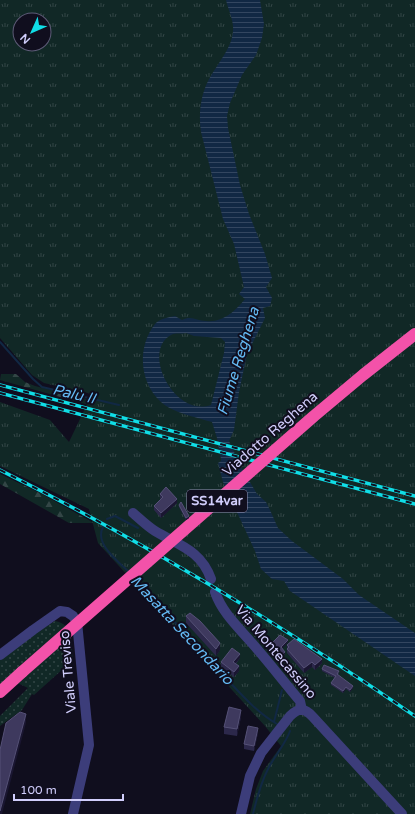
<svg xmlns="http://www.w3.org/2000/svg" width="415" height="814" font-family="'Varela Round',sans-serif">
  <defs>
    <pattern id="grass-dots" width="8" height="8" patternUnits="userSpaceOnUse"><rect width="8" height="8" fill="#112826"/><path d="M2 2h.1M6 6h.1" fill="none" stroke="#334646" stroke-width="1.8" stroke-linecap="round"/></pattern>
    <pattern id="forest-firs" width="22" height="20" patternUnits="userSpaceOnUse"><rect width="22" height="20" fill="#112826"/><path d="M5 1l3.5 6h-7zM16 11l3.5 6h-7z" fill="#334646"/></pattern>
    <pattern id="park-tufts" width="24" height="20" patternUnits="userSpaceOnUse"><rect width="24" height="20" fill="#112826"/><path d="M3 7l-1-3M5 7V3M7 7l1-3M15 17l-1-3M17 17v-4M19 17l1-3" fill="none" stroke="#334646"/></pattern>
    <pattern id="water-rules" width="6" height="5" patternUnits="userSpaceOnUse"><rect width="6" height="5" fill="#112844"/><path d="M0 2.5h6" fill="none" stroke="#334660"/></pattern>
  </defs>
  <rect width="100%" height="100%" fill="#100e1e"/>
  <path fill="url(#grass-dots)" d="M55,621c19,3 16,23 18,39l-39,35 -2,-1 -10,16 -22,16v-10l28,-28 -19,-9 -9,7v-26l40,-30z"/>
  <path fill="url(#forest-firs)" d="M1,374h15l9,8 10,4 89,22v7l-124,-35z
    M0,474l42,20 52,29h-25l-69,-39z"/>
  <path fill="url(#park-tufts)" fill-rule="evenodd" d="M0,0h415v814h-165l6,-25 7,-18 18,-25 -16,-20 -167,-183 -9,-34 -89,-43v-64l50,18 19,22 23,-48 -48,-11 -12,-8 -32,-37zM20,20h24v24h-24z"/>
  <path fill="url(#water-rules)" fill-rule="evenodd" d="M226,0h34l4,24 -2,14 -6,17 -14,20 -12,28 -3,13 1,12 12,57 9,29 16,40 7,24 -6,9 6,11 -2,8 -7,2 2,10 -18,36 -8,38 -5,38 -5,11 12,26 16,27 9,8 4,8 8,18 14,13 51,38 16,16 56,38v43l-125,-85 -6,-10 -12,-2 -11,-10 -6,-18 -32,-69 -5,-19 3,-2v-2l-4,-21 -5,-16c-14,-4 -41,-10 -51,-20 -22,-20 -24,-55 -6,-78 4,-5 14,-7 20,-8l7,4c10,-5 14,1 24,1 17,2 29,-10 39,-22l-6,-5 5,-7 -10,-43 -11,-25 -22,-87c-3,-20 0,-41 11,-58 8,-13 21,-29 21,-44 1,-9 -5,-21 -7,-30zM186,333l8,3 27,2 4,4 -1,11 -13,52c-37,13 -72,-56 -38,-71 4,-1 9,0 13,-1z"/>
  <g fill="none" stroke-linecap="round" stroke-linejoin="round">
    <path stroke="#112844" stroke-width="2" d="M0,342l33,37 9,8 77,18
      M107,519l8,-3 23,12
      M103,527c-9,17 15,34 26,45
      M135,578c30,32 58,66 88,97 17,18 33,37 54,49
      M274,722l8,-32
      M253,814c4,-17 8,-32 16,-47 6,-11 18,-26 21,-36"/>
    <path stroke="#3c3d7a" stroke-width="10" d="M133,513c7,6 14,13 22,18 23,14 46,19 56,48
      M215,592c7,20 22,34 36,50 17,19 32,39 49,59l2,9
      M0,655l33,-25 27,-19 7,1 6,4 4,6 12,123 -16,69
      M241,814l9,-38 11,-23 29,-37c9,-9 15,-8 23,1l89,97"/>
    <path stroke="#f352a9" stroke-width="12" d="M0,692l22,-20"/>
    <defs>
      <path id="rail" d="M0,385l415,111
        M0,393l415,111
        M0,470c144,72 282,155 415,246"/>
    </defs>
    <use href="#rail" stroke="#10dde6" stroke-width="3.5"/>
    <use href="#rail" stroke="#100e1e" stroke-width="2" stroke-dasharray="6" stroke-linecap="butt"/>
    <path stroke="#f352a9" stroke-width="12" d="M22,672l292,-256 49,-41 52,-41"/>
  </g>
  <path fill="#2c284b" d="M160,494l17,9 -16,15 -7,-8v-4l7,-6 -1,-2z
    M179,505l10,13 -3,2 -7,-13z
    M186,616l34,34 -4,6 -30,-33z
    M288,642l-6,6 3,6 -5,5 -11,-11v-2z
    M287,645l35,18 -7,7 -3,-3 -8,6 -17,-20z
    M240,658l-4,6 3,7 -5,6 -13,-11v-4z
    M322,669l17,4 -1,2 15,13 -3,4 -4,-3 -3,4 -12,-8v-2l4,-5 -13,-7z
    M241,717l-4,19 -13,-2v-7z
    M258,733l-4,18 -10,-2v-5z"/>
  <path fill="#1a1631" d="M177,499v4l-16,15v-5z
    M189,516v2l-3,2v-2z
    M288,640v2l-7,8v-3z
    M220,643v7l-4,6v-7z
    M285,652v2l-5,5v-2z
    M240,654v4l-7,8v-4z
    M322,659v4l-7,7v-5z
    M312,662v5l-8,6v-5z
    M239,666v5l-5,6v-5z
    M353,686v2l-3,4v-2z
    M346,687v2l-3,4v-2z
    M241,710v7l-4,19v-7z
    M26,714v9l-24,91h-2v-3z
    M258,728v5l-4,18v-5z"/>
  <path fill="#3e395e" stroke="#555177" d="M166,487l11,12 -16,14 -7,-7 9,-9 -3,-3z
    M181,502l8,14 -3,2 -7,-13z
    M190,613l10,8 20,22 -4,6 -30,-33z
    M280,635l8,5 -7,7 4,5 -5,5 -11,-11z
    M294,639l28,20 -7,6 -3,-3 -8,6 -17,-19 2,-2 -2,-2z
    M232,648l8,6 -7,8 6,4 -5,6 -13,-10z
    M324,665l15,6 -2,3 16,12 -3,4 -4,-3 -3,4 -12,-8 5,-7 -14,-7z
    M229,707l12,3 -4,19 -13,-2z
    M20,712l6,2 -26,97v-61l6,-27z
    M248,726l10,2 -4,18 -10,-2z"/>
  <g text-anchor="middle" dominant-baseline="central" stroke-width="4" stroke-linejoin="round" paint-order="stroke">
    <rect fill="#100e1e" stroke="#9794b9" stroke-width="1" x="187" y="490" width="60" height="22" rx="3"/>
    <g font-size="13" font-weight="bold" fill="#d1cefc">
      <text x="217" y="501">SS14var</text>
    </g>
    <g font-size="14" fill="#d1cefc" stroke="#100e1e">
      <text transform="translate(270 434) rotate(-41)">Viadotto Reghena</text>
      <text transform="translate(276 652) rotate(50)">Via Montecassino</text>
      <text transform="translate(68 672) rotate(-95)">Viale Treviso</text>
    </g>
    <g font-size="15" font-style="italic" fill="#64baf4" stroke="#100e1e">
      <text transform="translate(238 361) rotate(-73)">Fiume Reghena</text>
      <text transform="translate(74 394) rotate(13)">Palù II</text>
      <text transform="translate(182 630) rotate(47)">Masatta Secondario</text>
    </g>
  </g>
  <g transform="translate(32 32) rotate(225)"><circle r="19" fill="#100e1e" stroke="#5d5b77"/>
  <path d="M0-3L7 15L0 10L-7 15Z" fill="#10dde6"/>
  <text y="-6" font-size="11" font-weight="bold" text-anchor="middle" fill="#d1cefc">N</text>
  </g>
  <path d="M14 794v6h109v-6" fill="none" stroke="#d1cefc" stroke-width="2"/>
  <text x="20" y="794" font-size="12" fill="#d1cefc" stroke="#100e1e" stroke-width="3" paint-order="stroke">100 m</text>
</svg>
